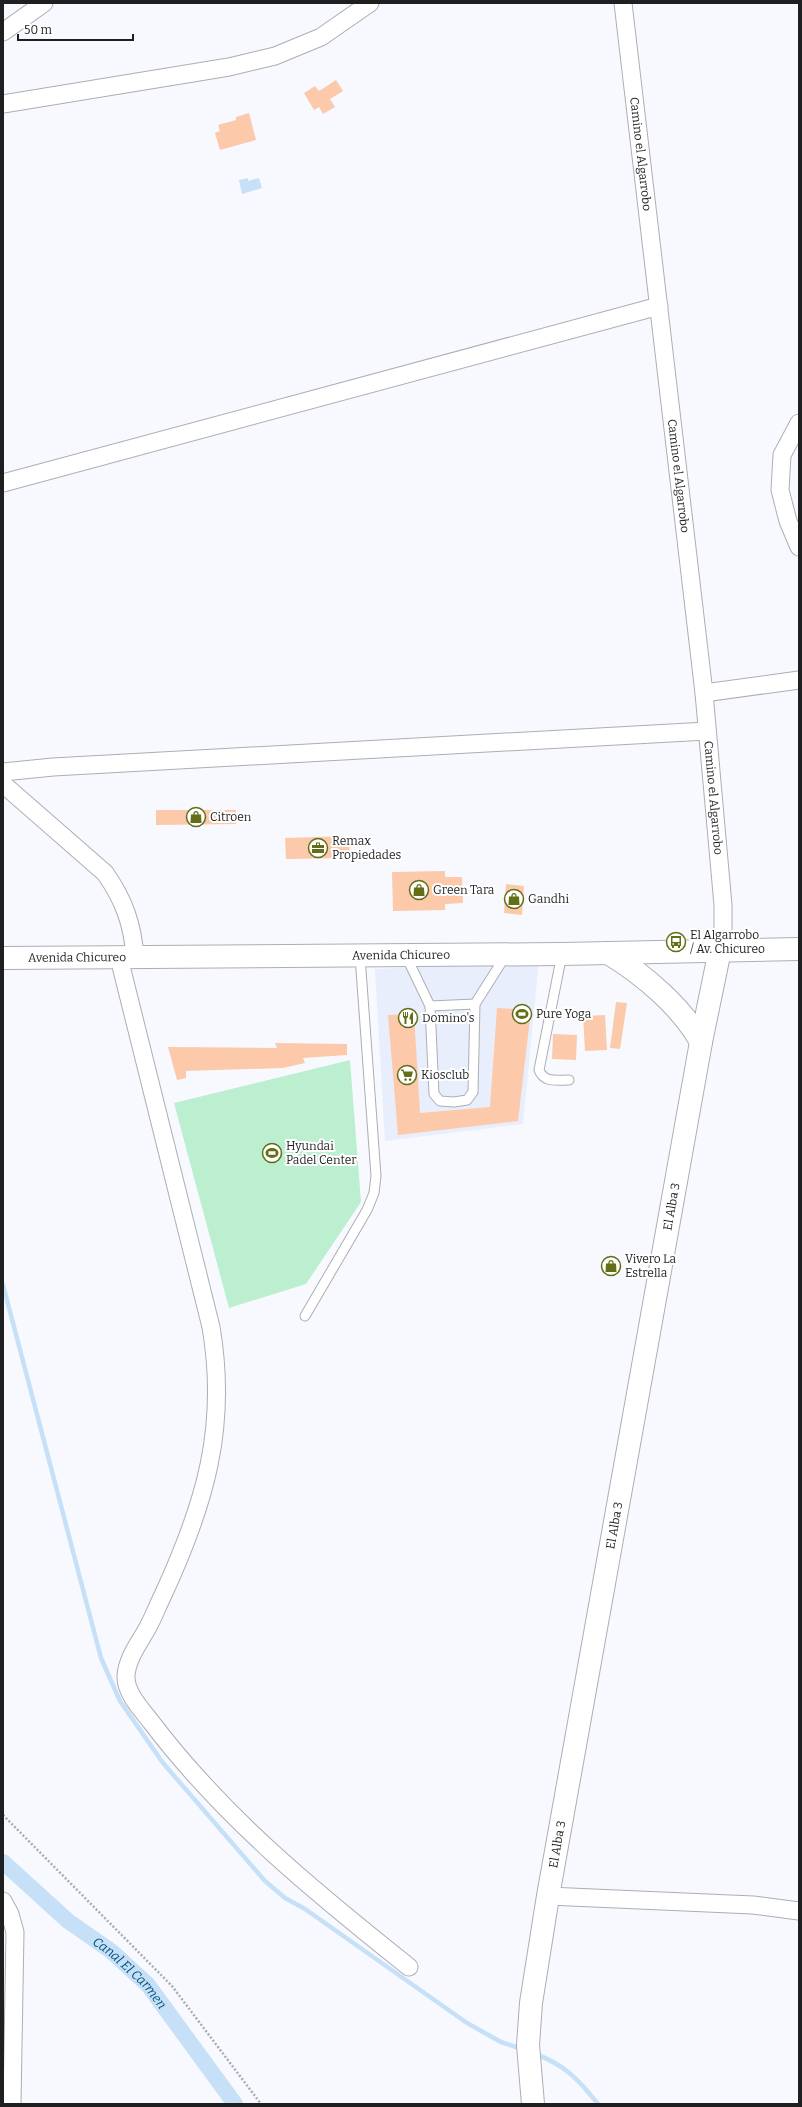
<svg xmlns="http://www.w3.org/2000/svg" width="802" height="2107" font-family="Bitter,serif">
  <rect width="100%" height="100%" fill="#f7f9ff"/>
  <path fill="#e8eefc" d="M539,961l-16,163 -138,17 -10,-172z"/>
  <path fill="#bbefd0" d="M350,1060l11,142 -55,82 -77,24 -55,-205z"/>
  <path fill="#c5e0f7" d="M248,178v3l11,-3 3,10 -20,6 -3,-14z"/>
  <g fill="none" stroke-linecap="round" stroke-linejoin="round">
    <path stroke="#c5e0f7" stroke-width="4.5" d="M3,1285l98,373 19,43 43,62 102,118 20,17 20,11 162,114 34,19 21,7
      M535,2054c29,10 44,26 63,50"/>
    <path stroke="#c5e0f7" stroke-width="16" id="s1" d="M3,1862l65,59 43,30 37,34 87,119"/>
  </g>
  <path fill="#fcc9aa" d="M336,80l7,11 -13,8 5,8 -12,7 -4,-7 -5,3 -10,-17 11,-7 4,5z
    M249,113l7,27 -36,10 -5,-17 5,-2 -2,-6 18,-5v-3z
    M156,810h80v14l-80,1z
    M349,836l1,22 -64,1 -1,-21z
    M445,871v6h17l1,26 -18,1v6l-52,1 -1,-39z
    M506,884l18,2 -2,29 -18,-2z
    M616,1002l11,1 -7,46 -10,-1z
    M497,1008l34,2 -13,111 -120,14 -10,-120 26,-1 6,99 70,-6z
    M605,1015l2,35 -22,1 -2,-35z
    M553,1034l24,1 -1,25 -24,-1z
    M275,1043l72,1v11l-44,3 2,5 -22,5 -97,3v7l-9,2 -9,-33 109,1z"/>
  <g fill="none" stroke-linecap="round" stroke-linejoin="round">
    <defs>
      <path id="lane" d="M562,954l-23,116c5,13 18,10 30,10
        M406,956l24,50 4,88 6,7 14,1 13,-2 6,-8 2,-88 31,-49
        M430,1006l45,-2
        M305,1316l62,-106 7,-17 2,-17 -16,-220"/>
      <g id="street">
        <path id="s2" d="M623,3l81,690 19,212v25l-3,20"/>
        <path d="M3,32l41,-29"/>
        <path d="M3,104l226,-37 46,-11 46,-19 49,-34"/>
        <path d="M799,423l-17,32 -2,35 8,31 11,26"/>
        <path d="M3,483l656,-177"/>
        <path d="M704,693l95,-13"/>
        <path d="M3,772l50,-5 654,-36"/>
        <path d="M3,784l102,89c19,27 28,52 30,85"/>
        <path d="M119,958l92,369c17,100 -6,177 -48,268 -5,10 -9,21 -15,32 -8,15 -21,31 -22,49 -1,17 17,35 26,47 72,95 164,170 257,244"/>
        <path d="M548,1896l205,9 46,6"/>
        <path d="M3,1901l7,13 5,18 -3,172"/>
      </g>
      <g id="secondary">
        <path d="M608,953c35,21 74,54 93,89"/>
        <path id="s3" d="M3,958l559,-4 237,-5"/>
        <path id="s4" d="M533,2104l-5,-59 3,-42 17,-107 153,-854 19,-92"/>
      </g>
    </defs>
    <use href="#lane" stroke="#acaeb5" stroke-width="11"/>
    <use href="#street" stroke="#acaeb5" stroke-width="19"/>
    <use href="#secondary" stroke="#acaeb5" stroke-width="24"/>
    <path stroke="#aaacb0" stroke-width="2.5" stroke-dasharray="2 2" stroke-linecap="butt" d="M3,1815l169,171 89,118"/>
    <use href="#lane" stroke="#fff" stroke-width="9"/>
    <use href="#street" stroke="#fff" stroke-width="17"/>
    <use href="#secondary" stroke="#fff" stroke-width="22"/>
  </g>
  <defs>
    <symbol id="shop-ring" viewBox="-11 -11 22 22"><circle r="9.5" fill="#fff" stroke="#646e16" stroke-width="1.5"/><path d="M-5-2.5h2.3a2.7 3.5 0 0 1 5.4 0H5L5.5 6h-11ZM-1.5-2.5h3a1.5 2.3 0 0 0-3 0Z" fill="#646e16"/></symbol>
    <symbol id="office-ring" viewBox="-11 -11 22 22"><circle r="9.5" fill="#fff" stroke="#646e16" stroke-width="1.5"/><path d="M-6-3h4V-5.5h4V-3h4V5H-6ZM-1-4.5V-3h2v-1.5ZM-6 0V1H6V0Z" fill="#646e16"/></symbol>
    <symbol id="bus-ring" viewBox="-11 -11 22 22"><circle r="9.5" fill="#fff" stroke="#646e16" stroke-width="1.5"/><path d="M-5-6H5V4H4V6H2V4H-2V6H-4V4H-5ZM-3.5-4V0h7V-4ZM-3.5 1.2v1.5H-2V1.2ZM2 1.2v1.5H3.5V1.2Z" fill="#646e16"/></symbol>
    <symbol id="stadium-ring" viewBox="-11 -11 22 22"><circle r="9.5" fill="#fff" stroke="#646e16" stroke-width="1.5"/><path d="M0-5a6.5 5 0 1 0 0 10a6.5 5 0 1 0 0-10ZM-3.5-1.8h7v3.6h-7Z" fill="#646e16"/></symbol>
    <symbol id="restaurant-ring" viewBox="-11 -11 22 22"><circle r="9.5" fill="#fff" stroke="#646e16" stroke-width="1.5"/><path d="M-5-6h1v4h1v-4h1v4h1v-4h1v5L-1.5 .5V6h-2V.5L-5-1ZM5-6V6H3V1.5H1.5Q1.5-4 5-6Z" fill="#646e16"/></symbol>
    <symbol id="supermarket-ring" viewBox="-11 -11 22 22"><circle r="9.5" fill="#fff" stroke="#646e16" stroke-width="1.5"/><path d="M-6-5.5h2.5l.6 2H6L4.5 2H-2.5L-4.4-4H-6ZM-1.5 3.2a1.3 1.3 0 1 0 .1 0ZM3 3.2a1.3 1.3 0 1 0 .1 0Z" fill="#646e16"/></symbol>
  </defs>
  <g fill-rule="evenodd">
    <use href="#shop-ring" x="185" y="806" width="22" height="22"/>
    <use href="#office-ring" x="307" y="837" width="22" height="22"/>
    <use href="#shop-ring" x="408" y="879" width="22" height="22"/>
    <use href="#shop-ring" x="503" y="888" width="22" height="22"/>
    <use href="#bus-ring" x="665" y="931" width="22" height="22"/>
    <use href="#stadium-ring" x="511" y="1003" width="22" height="22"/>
    <use href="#restaurant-ring" x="397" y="1007" width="22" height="22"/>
    <use href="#supermarket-ring" x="396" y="1064" width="22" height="22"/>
    <use href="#stadium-ring" x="261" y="1142" width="22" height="22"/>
    <use href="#shop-ring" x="600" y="1255" width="22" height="22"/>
  </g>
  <g text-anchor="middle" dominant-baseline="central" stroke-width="4" stroke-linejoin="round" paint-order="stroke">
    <g font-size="12" fill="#1e1f21" stroke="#fff">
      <text stroke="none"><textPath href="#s2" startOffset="152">Camino el Algarrobo</textPath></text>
      <text stroke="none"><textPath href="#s2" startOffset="476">Camino el Algarrobo</textPath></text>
      <text stroke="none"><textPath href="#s2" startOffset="800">Camino el Algarrobo</textPath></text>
      <text stroke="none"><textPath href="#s3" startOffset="398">Avenida Chicureo</textPath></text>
      <text stroke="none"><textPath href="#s3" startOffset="74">Avenida Chicureo</textPath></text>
      <text stroke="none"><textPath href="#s4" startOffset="910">El Alba 3</textPath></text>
      <text stroke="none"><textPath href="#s4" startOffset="586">El Alba 3</textPath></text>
      <text stroke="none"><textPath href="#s4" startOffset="262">El Alba 3</textPath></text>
    </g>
    <g font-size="12" fill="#1e1f21" stroke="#fff" text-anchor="start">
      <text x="210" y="817">Citroen</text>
      <text x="332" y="841">Remax<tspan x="332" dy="14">Propiedades</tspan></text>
      <text x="433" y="890">Green Tara</text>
      <text x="528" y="899">Gandhi</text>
      <text x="690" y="935">El Algarrobo<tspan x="690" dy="14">/ Av. Chicureo</tspan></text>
      <text x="536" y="1014">Pure Yoga</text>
      <text x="422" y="1018">Domino's</text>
      <text x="421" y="1075">Kiosclub</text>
      <text x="286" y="1146">Hyundai<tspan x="286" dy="14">Padel Center</tspan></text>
      <text x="625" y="1259">Vivero La<tspan x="625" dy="14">Estrella</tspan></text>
    </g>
    <g font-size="13" font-style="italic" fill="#02507e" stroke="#fff">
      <text stroke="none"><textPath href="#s1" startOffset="169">Canal El Carmen</textPath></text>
    </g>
  </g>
  <rect width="802" height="2107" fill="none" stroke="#1e1f21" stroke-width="8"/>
  <path d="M18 34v6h115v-6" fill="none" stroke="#1e1f21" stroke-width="2"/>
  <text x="24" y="34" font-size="12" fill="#1e1f21" stroke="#ffffff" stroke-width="3" paint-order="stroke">50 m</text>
</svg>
